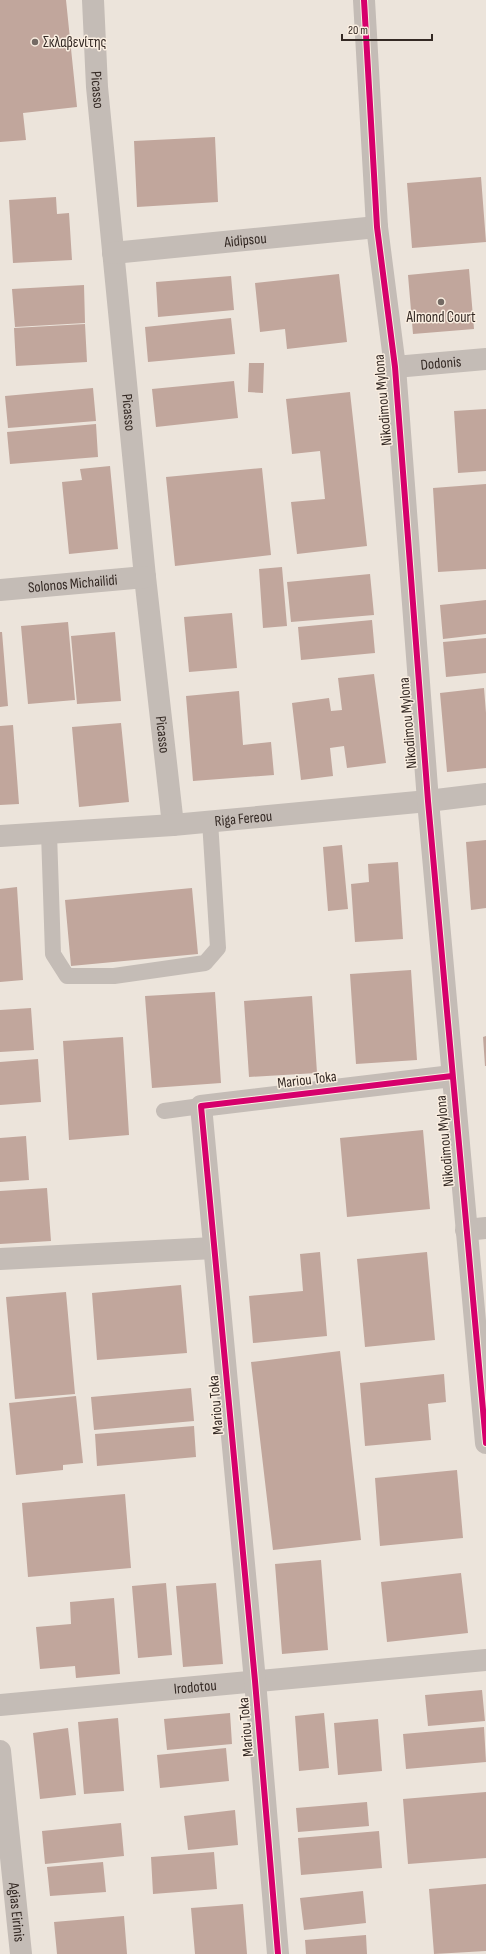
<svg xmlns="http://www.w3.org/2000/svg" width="486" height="1954" font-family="'Sofia Sans Condensed',sans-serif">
  <rect width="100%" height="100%" fill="#ece4db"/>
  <path fill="#c1a69c" d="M0,0h66l11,107 -54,6 3,27 -26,2z
    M215,137l3,65 -81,5 -3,-66z
    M481,177l5,65 -74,6 -5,-65z
    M56,197l1,17 12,-1 3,47 -59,3 -4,-63z
    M469,269l5,60 -61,5 -5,-59z
    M339,274l8,68 -60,7 -2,-20 -25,3 -5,-49z
    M231,276l3,34 -76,7 -2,-35z
    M84,285l1,38 -70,4 -3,-38z
    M231,318l4,36 -87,8 -3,-35z
    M85,324l2,38 -71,4 -2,-38z
    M249,363h15l-1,30 -15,-1z
    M234,381l4,37 -82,9 -4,-38z
    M93,388l3,33 -88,7 -3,-32z
    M350,392l17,154 -70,8 -6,-52 34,-3 -5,-48 -28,3 -6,-55z
    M486,409v62l-28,2 -4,-62z
    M96,424l2,33 -88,7 -3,-32z
    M110,466l8,83 -49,5 -7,-72 20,-2 -2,-11z
    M262,468l9,87 -96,11 -9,-89z
    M486,484v85l-48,3 -5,-84z
    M282,567l5,59 -24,2 -4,-59z
    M370,574l4,41 -83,7 -4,-40z
    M486,600v34l-43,5 -3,-34z
    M232,613l5,55 -48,4 -5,-55z
    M372,620l3,33 -74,7 -3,-33z
    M68,622l7,78 -47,4 -7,-78z
    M0,632h2l6,74 -8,1z
    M115,632l6,69 -44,3 -6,-68z
    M486,638v35l-40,4 -3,-35z
    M374,674l12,89 -39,5 -3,-22 -14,2 3,28 -32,4 -9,-77 37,-5 2,13 11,-1 -4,-32z
    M484,688l2,25v55l-39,4 -7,-79z
    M239,691l4,54 28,-3 3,33 -81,6 -7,-85z
    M121,723l8,79 -50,5 -7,-80z
    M13,725l6,79 -19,1v-79z
    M486,840v68l-15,2 -5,-68z
    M342,845l6,64 -20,2 -5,-64z
    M398,862l5,77 -48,3 -4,-58 18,-2 -1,-18z
    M17,887l6,93 -23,2v-93z
    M192,888l6,66 -127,12 -6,-66z
    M411,970l6,90 -61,4 -6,-90z
    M215,992l6,91 -69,5 -7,-92z
    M312,996l5,77 -68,4 -5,-76z
    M31,1008l3,42 -34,2v-42z
    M486,1036v30h-1l-2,-29z
    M123,1037l6,98 -60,5 -6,-99z
    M38,1059l3,43 -41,3v-43z
    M423,1130l7,79 -83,8 -7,-79z
    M26,1136l3,44 -29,2v-44z
    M47,1188l4,53 -51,3v-53z
    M320,1252l7,84 -74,7 -4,-47 54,-5 -3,-37z
    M427,1252l8,88 -70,7 -8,-88z
    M181,1285l6,68 -90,7 -5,-67z
    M66,1292l9,102 -60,5 -9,-102z
    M340,1351l21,189 -88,10 -22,-188z
    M444,1374l2,28 -18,2 3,36 -66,6 -5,-63z
    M191,1388l3,33 -100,9 -3,-33z
    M76,1396l7,67 -20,2v5l-47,5 -7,-72z
    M194,1426l2,31 -99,9 -2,-32z
    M457,1470l6,68 -83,8 -5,-68z
    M125,1494l6,74 -103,9 -6,-74z
    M321,1560l7,90 -46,4 -7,-90z
    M461,1573l7,60 -81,9 -6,-60z
    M166,1583l6,72 -34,3 -6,-72z
    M216,1583l7,81 -40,3 -7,-81z
    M114,1598l6,76 -44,4 -1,-12 -35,3 -4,-42 35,-3 -1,-22z
    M482,1690l3,31 -57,5 -3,-31z
    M230,1713l2,31 -65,6 -3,-31z
    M324,1713l5,55 -30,3 -4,-55z
    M118,1718l6,73 -40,3 -6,-72z
    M378,1719l4,52 -44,4 -4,-52z
    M484,1727l2,35 -80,7 -3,-35z
    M68,1728l8,67 -36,4 -7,-66z
    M226,1748l3,33 -69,7 -3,-33z
    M486,1792v66l-78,6 -5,-65z
    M367,1802l2,24 -71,6 -2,-24z
    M235,1810l3,35 -50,5 -4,-34z
    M121,1823l3,33 -79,8 -3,-33z
    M379,1831l3,37 -81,7 -3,-37z
    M214,1852l3,37 -64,5 -2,-37z
    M103,1862l3,30 -56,4 -3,-29z
    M486,1884v67l-52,3 -5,-65z
    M363,1891l3,32 -62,7 -4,-32z
    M243,1904l4,50h-52l-4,-46z
    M124,1916l3,38h-70l-3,-32z
    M366,1935l1,19h-61l-1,-14z"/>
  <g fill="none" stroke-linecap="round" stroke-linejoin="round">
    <path stroke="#c4bcb6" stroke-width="16" d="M49,833l4,121 14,22h47l91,-13 13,-15 -8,-127
      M164,1111l37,-5"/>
    <g stroke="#c4bcb6" stroke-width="22">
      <path id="s1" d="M93,0l4,87 48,490 28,248"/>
      <path id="s2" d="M113,253l264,-26"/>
      <path id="s3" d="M395,367l91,-8"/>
      <path id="s4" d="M0,590l145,-13"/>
      <path id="s5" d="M0,836l173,-11 255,-24"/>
      <path d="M466,1230l20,-2"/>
      <path d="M0,1259l214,-11"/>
      <path id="s6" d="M0,1705l486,-45"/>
      <path id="s7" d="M0,1751l21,203"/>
      <path d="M278,1954l-23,-273 -54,-575 251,-30"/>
    </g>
    <path stroke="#c4bcb6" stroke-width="22" d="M364,0l13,227 18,140 33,434 58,642
      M428,801l58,-7"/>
    <defs>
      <path id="cycleway" d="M364,0l13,227 18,140 33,434 58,642
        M278,1954l-23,-273 -54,-575 251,-30"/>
    </defs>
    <use href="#cycleway" stroke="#faeee1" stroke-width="8"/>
    <use href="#cycleway" stroke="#d6006c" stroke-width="6"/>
  </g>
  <g fill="#746a64" stroke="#faeee1" stroke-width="1.5">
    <circle cx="35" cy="42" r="4"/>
    <circle cx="441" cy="302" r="4"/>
  </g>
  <g text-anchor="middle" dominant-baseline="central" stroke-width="3" stroke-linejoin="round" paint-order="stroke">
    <g font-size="15" fill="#342924" stroke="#faeee1" text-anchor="start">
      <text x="43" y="42">Σκλαβενίτης</text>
      <text x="441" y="317" text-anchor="middle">Almond Court</text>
    </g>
    <g font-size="15" fill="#342924" stroke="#faeee1">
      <text stroke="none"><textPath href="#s1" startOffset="90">Picasso</textPath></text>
      <text stroke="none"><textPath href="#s2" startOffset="133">Aidipsou</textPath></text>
      <text stroke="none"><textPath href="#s3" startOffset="46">Dodonis</textPath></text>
      <text transform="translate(383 400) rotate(-95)">Nikodimou Mylona</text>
      <text stroke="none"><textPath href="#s1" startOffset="414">Picasso</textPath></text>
      <text stroke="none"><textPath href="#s4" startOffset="73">Solonos Michailidi</textPath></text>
      <text transform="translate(408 723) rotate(-95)">Nikodimou Mylona</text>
      <text stroke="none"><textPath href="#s1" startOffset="738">Picasso</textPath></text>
      <text stroke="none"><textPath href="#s5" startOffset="244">Riga Fereou</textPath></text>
      <text transform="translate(307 1080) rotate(-7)">Mariou Toka</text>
      <text transform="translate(445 1141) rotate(-95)">Nikodimou Mylona</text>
      <text transform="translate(216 1405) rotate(-95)">Mariou Toka</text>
      <text stroke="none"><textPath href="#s6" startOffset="196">Irodotou</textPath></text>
      <text transform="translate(246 1727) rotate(-95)">Mariou Toka</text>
      <text stroke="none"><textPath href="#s7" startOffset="162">Agias Eirinis</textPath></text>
    </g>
  </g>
  <path d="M342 34v6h90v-6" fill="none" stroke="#342924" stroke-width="2"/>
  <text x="348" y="34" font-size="12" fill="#342924" stroke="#faeee1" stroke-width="3" paint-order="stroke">20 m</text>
</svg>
